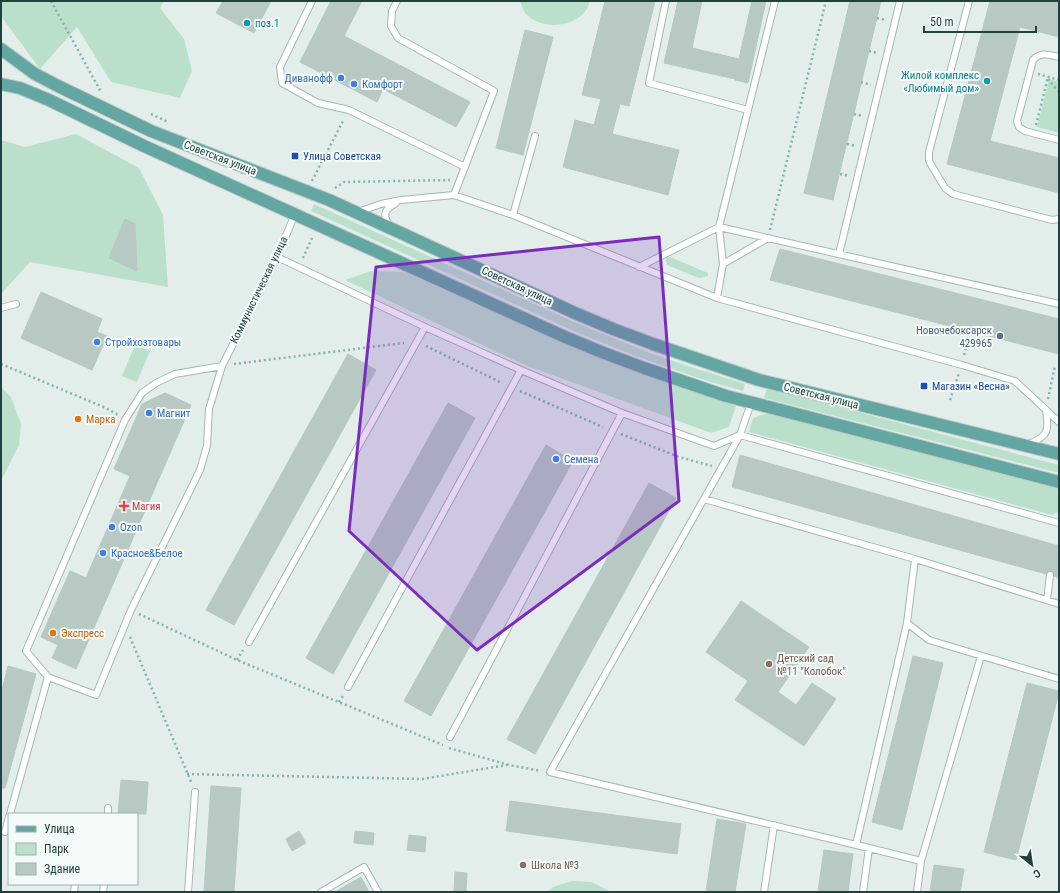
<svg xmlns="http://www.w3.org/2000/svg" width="1060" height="893" font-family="'Roboto Condensed',sans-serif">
  <rect width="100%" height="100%" fill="#e3eeeb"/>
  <path fill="#bae0cb" d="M1,1h163l-4,7 24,31 8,32 -12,27 -69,-16 -34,-55 -37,42 -39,-53z
    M520,1h70c-6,26 -48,32 -65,12 -2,-3 -3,-8 -5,-12z
    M1049,79l10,3v51l-22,-6z
    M76,134l63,34 24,47 5,72 -138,-25 -29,32v-154l24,7z
    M314,204l258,117 78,32 38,13 57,18 -2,7c-20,-6 -40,-11 -59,-18 -39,-13 -77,-28 -115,-44l-258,-118z
    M665,255l43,18v3l-9,2 -32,-13z
    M371,271l33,1 182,81 150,53 -7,21 -18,6 -186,-68 -180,-85z
    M135,345l15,6 -13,31 -15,-6z
    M1,387l10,10 10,27 -2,21 -18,36z
    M767,388l292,77v8l-295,-75z
    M768,413l290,75 1,1v23l-7,3 -303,-83 4,-14z
    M572,881l20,1 19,10h-64l6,-5z"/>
  <path fill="#b8c9c4" stroke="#b5c8c3" d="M223,1h48l-17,32 -38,-20z
    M331,1h31l-18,35 126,66 -14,25 -73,-38 -6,13 -77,-40z
    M605,1h50l-26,105 -9,-2 -8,30 67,16 -11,45 -105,-28 12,-47 19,5 7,-26 -19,-4z
    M678,1h24l-10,47 47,11 13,-58h14l-18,82 -13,-3v-1l-71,-16z
    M850,1h31l-48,199 -29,-7z
    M990,1h69v36l-39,-10 -30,114 69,17v35l-112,-29z
    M525,30l28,7 -30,118 -27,-7z
    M125,219l10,5 2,47 -28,-13z
    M780,249l279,70v35l-289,-74z
    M41,292l61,27 -5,13 10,4 -15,34 -71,-32z
    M348,354l28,16 -142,255 -28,-15z
    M165,393l26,12 -115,264 -24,-11 6,-13 -17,-8 29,-66 16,7 44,-102 -16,-7 28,-65z
    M448,403l27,15 -142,256 -27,-16z
    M546,445l27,16 -142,255 -27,-15z
    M740,455l319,91v32l-5,-2v-3l-3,-2h-3l-2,3 -314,-87z
    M649,483l27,15 -141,256 -28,-15z
    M741,601l68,46 -31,45 18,13 16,-22 24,16 -32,47 -69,-46 13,-19 -42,-29z
    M913,656l30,7 -41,167 -30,-8z
    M8,666l28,8 -31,114h-4v-94z
    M1027,683l32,8v1l-43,168 -32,-8z
    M121,780l27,2 -2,32h-28z
    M211,786l30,2 -7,104h-30z
    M510,801l171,23 -4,30 -171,-23z
    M717,819l29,5 -11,68h-29z
    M299,831l7,12 -14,8 -6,-12z
    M355,831l19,2 -1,12 -19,-2z
    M409,835l17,2 -1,15 -18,-2z
    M824,850l29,4 -5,38h-30z
    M934,865l30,4 -4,23h-30z
    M455,872l12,1 -1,19h-12z
    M361,877l8,15h-34z"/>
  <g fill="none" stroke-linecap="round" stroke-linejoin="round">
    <defs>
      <path id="lane" d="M312,1l-32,66 2,16 36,20 31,7 116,57
        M397,1l-5,10 -1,15 7,12 96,53 -40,104
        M666,1l-17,82 99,27
        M969,1l-40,151v8l1,3 15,25 8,6 99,26 7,-1
        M1059,57c-10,-2 -18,-6 -26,3l-16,61 2,6 6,4 34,9
        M358,212l23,-8 20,-4 53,-5 59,20 204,83 245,67 53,16 44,41
        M513,215l22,-79
        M389,225c-7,-11 -4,-16 7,-22
        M839,254l61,-253
        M277,257l148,70 96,43 101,43 92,33 26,-11 319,88
        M723,264l45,-26
        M639,267l80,-40 340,77
        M717,298l6,-34 -4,-37 56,-226
        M1,308l15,-4
        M751,403l-11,32 -190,337 319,76 52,13 -4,31
        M1029,444c20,-8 20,-14 17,-34
        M704,499l211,60 144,45
        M1047,600l3,-25
        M907,623l22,17 130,39
        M249,642l176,-315
        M48,677l-22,-26 99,-231 17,-27 14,-10 19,-9 47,-8
        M348,687l173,-317
        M450,737l172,-324
        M10,814l38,-137 48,18 35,-85 69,-140 7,-24 2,-37 13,-43 55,-109 18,-43
        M108,814v-6
        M5,832l4,-15
        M856,845l51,-222 8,-64
        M921,861l60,-205
        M74,892l1,-8
        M103,892l1,-8
        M188,892l7,-100
        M321,892l43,-25 14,25
        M764,892l10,-67
        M863,892l6,-44"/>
      <path id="primary" d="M1,49l34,25 23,12 93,45 178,69 246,113 38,16 40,15 106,36 300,74
        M1,84l19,4 29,12 95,46 421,191 39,16 40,15 82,28 333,86"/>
    </defs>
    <use href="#lane" stroke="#a5b7b4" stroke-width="8"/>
    <use href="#primary" stroke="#c1cac9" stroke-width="14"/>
    <path stroke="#81b4ad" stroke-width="2.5" stroke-dasharray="2 3" stroke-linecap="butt" d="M51,1l50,91
      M877,18l9,2
      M869,51l9,2
      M1038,74l21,6
      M1048,79l11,13
      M861,82l10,3
      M151,114l17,8
      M854,114l9,2
      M1036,125l12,-48
      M847,144l9,2
      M840,174l9,2
      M312,181l32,-62
      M335,188l9,-6 106,-2
      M770,230l56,-229
      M303,258l9,-20
      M426,346l76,37
      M964,355l3,-11
      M1,364l105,44 12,7
      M234,364l170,-21
      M520,391l83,36
      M1048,399l7,-33
      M950,400l9,-27
      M621,434l58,23 33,9
      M139,614l98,46 206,85
      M130,637l62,147
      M237,660l6,-10
      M339,702l5,-8
      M449,748l60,17 32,6
      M187,774l235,5 85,-14"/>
    <use href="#lane" stroke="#fff" stroke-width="6"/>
    <use href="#primary" stroke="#64a6a1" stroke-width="12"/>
  </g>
  <path fill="#7b2cbf" fill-opacity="0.2" stroke="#7b2cbf" stroke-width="3" stroke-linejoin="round" d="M659,237l20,264 -202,149 -128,-119 27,-264z"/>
  <g fill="#0f9aa8" stroke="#f4faf8" stroke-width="1.5">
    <circle cx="247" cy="23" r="4"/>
    <circle cx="987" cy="81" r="4"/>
  </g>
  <g fill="#3f7fe0" stroke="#f4faf8" stroke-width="1.5">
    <circle cx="341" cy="78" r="4"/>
    <circle cx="354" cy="84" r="4"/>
    <circle cx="97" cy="342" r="4"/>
    <circle cx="149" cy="413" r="4"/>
    <circle cx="556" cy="459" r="4"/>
    <circle cx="112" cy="527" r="4"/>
    <circle cx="103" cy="553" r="4"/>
  </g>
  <g fill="#1a4fb4" stroke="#f4faf8" stroke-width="1.5">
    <rect x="291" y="152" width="8" height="8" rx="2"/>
    <rect x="920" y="382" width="8" height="8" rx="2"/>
  </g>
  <circle fill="#5c6f8a" stroke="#f4faf8" stroke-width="1.5" cx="1000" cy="336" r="4"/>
  <g fill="#e8710a" stroke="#f4faf8" stroke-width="1.5">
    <circle cx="78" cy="419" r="4"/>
    <circle cx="53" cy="633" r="4"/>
  </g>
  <path fill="#e0444e" stroke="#f4faf8" stroke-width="1.5" d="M122 500h4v4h4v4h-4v4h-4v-4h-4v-4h4z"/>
  <g fill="#8d6e63" stroke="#f4faf8" stroke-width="1.5">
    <circle cx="769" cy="664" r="4"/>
    <circle cx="523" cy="865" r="4"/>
  </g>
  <g text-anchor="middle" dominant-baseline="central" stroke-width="4" stroke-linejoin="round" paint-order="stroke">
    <g font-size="11" fill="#0d838f" stroke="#f4faf8" text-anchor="start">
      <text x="255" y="23">поз.1</text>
      <text x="979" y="75" text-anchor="end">Жилой комплекс<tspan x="979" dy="13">«Любимый дом»</tspan></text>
    </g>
    <g font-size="11" fill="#366cbe" stroke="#f4faf8" text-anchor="start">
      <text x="333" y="78" text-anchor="end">Диванофф</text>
      <text x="362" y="84">Комфорт</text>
      <text x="105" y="342">Стройхозтовары</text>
      <text x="157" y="413">Магнит</text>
      <text x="564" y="459">Семена</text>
      <text x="120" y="527">Ozon</text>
      <text x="111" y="553">Красное&amp;Белое</text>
    </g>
    <g font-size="11" fill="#164399" stroke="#f4faf8" text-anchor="start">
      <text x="303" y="156">Улица Советская</text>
      <text x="932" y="386">Магазин «Весна»</text>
    </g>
    <g font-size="11" fill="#21413e" stroke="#f4faf8">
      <text transform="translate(220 158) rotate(21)">Советская улица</text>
      <text transform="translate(517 286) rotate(25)">Советская улица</text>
      <text transform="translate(259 290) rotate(-64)">Коммунистическая улица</text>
      <text transform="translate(821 396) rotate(14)">Советская улица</text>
    </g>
    <g font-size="11" fill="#4e5e75" stroke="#f4faf8" text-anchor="end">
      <text x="992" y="330">Новочебоксарск<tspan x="992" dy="13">429965</tspan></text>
    </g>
    <g font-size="11" fill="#c56008" stroke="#f4faf8" text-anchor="start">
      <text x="86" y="419">Марка</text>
      <text x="61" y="633">Экспресс</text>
    </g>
    <g font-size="11" fill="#be3a42" stroke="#f4faf8" text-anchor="start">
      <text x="132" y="506">Магия</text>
    </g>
    <g font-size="11" fill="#785e54" stroke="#f4faf8" text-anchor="start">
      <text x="777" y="658">Детский сад<tspan x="777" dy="13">№11 "Колобок"</tspan></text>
      <text x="531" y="865">Школа №3</text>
    </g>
  </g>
  <rect width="1060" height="893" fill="none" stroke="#21413e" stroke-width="4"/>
  <rect x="8" y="813" width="130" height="72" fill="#f4faf8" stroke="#a0b0ae"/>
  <rect x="16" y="826" width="20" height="6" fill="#64a6a1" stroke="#a0b0ae"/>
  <text x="44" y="833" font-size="12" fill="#21413e">Улица</text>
  <rect x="16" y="843" width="20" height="12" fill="#bae0cb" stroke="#a0b0ae"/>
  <text x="44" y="853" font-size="12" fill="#21413e">Парк</text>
  <rect x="16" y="863" width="20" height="12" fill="#b8c9c4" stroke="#a0b0ae"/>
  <text x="44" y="873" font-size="12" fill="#21413e">Здание</text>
  <g transform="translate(1032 865) rotate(150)" stroke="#f4faf8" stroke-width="3" paint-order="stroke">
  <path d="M0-3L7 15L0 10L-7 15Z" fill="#21413e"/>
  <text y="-6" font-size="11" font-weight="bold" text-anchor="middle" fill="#21413e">С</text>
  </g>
  <path d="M924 26v6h112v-6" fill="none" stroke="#21413e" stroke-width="2"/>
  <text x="930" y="26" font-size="12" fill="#21413e" stroke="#f4faf8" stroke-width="3" paint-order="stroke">50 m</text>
</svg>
